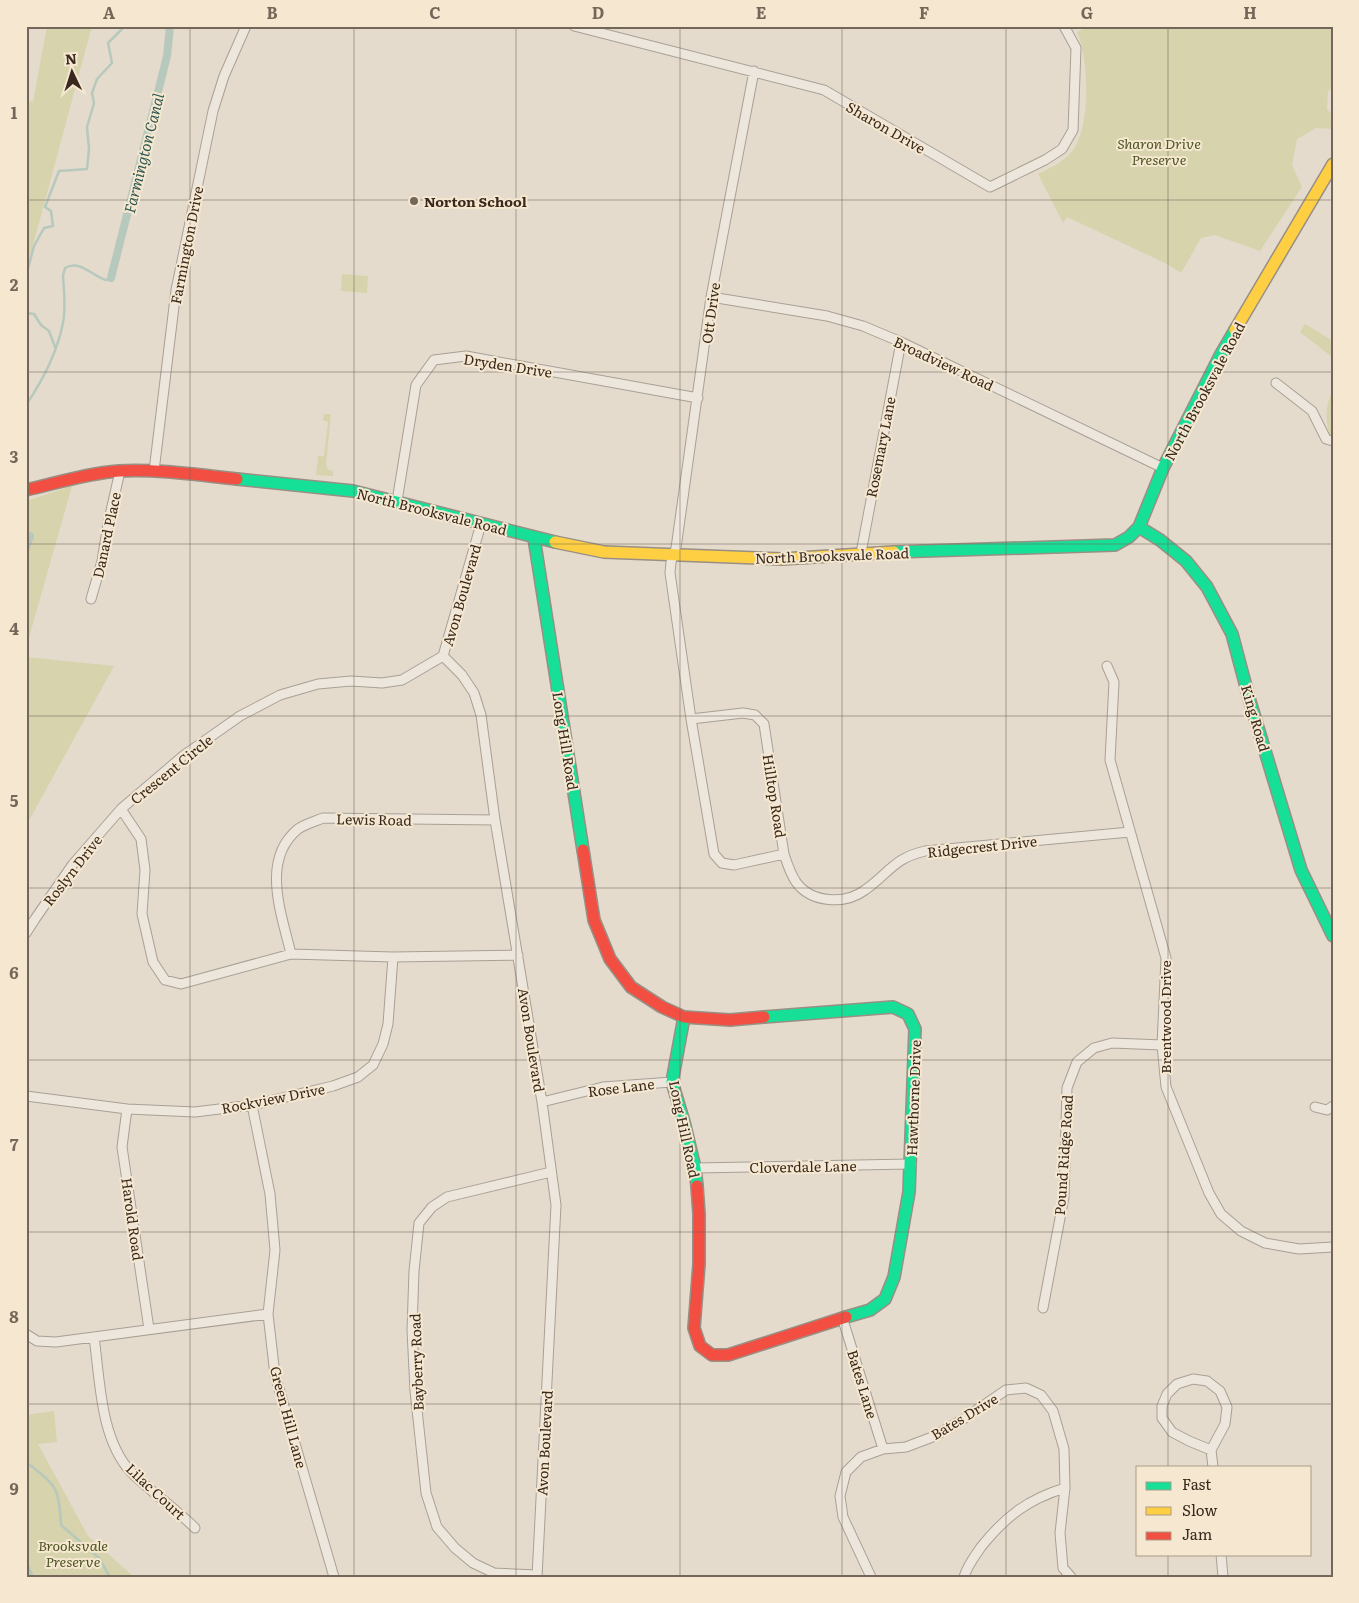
<svg xmlns="http://www.w3.org/2000/svg" width="1359" height="1603" font-family="Literata,serif">
  <rect width="100%" height="100%" fill="#e4dbcc"/>
  <path fill="#d6d3ad" d="M47,26h45l-66,245v-171l7,2z
    M1090,26h243v61l-5,4 -1,18 6,7v13l-17,-1 -19,11 -5,26 10,22 -42,64 -45,-16 -14,3 -20,35 -14,-9 -100,-47 -4,6 -25,-49c14,-7 26,-12 35,-24 18,-24 16,-92 4,-118z
    M342,274l26,2 -1,17 -26,-2z
    M1305,324l28,17v21l-2,-6 -31,-24z
    M1333,390v22l-3,6 3,1v19l-3,-1c-5,-18 -5,-30 3,-47z
    M324,414h7l-5,50 2,6 5,1v5l-17,-1 2,-19h6l4,-34 -5,-2z
    M72,486l-46,162v-147z
    M26,657l88,9 -88,160z
    M54,1411l3,31 -19,2 50,92 46,41h-108v-162z"/>
  <g fill="none" stroke-linecap="round" stroke-linejoin="round">
    <path stroke="#b7c9bd" stroke-width="2.5" d="M26,276l8,-30 10,-18 9,-2 -2,-15 -6,-4 14,-36 28,-2 2,-20 -2,-22 7,-24 -2,-10 5,-14 15,-16 -4,-20 17,-17
      M26,313l8,1 7,11 8,6 6,16
      M26,405c17,-25 31,-52 37,-82 3,-15 1,-32 0,-47l2,-8c15,-9 27,8 41,12l5,-2
      M26,1462c30,24 33,23 35,63l38,33 11,19"/>
    <path stroke="#b7c9bd" stroke-width="8" d="M111,278l56,-222 3,-30
      M26,548l4,-12
      M26,1568l4,9"/>
    <defs>
      <path id="street" d="M574,26l250,64 166,97 55,-27 17,-11 11,-19 3,-82 -12,-22
        M754,71l-43,226 -35,251 -5,14 -1,11 21,146 23,135 8,9 12,2 50,-11
        M711,297l116,19 36,10 38,16 262,126
        M1276,383l36,28 14,28 7,2
        M154,471l22,-181 37,-179 11,-35 22,-50
        M397,501l19,-116 18,-25 32,-4 232,42
        M481,524l-38,132 19,19 12,18 7,22 14,105 47,282 14,103 -19,372
        M861,553l40,-211
        M91,599l11,-38 6,-37 12,-53
        M1107,666l7,16 -4,78 56,198 -4,87 4,42 43,106 12,21 20,17 24,12 34,6 34,-2
        M691,719l52,-6 12,2 9,9 20,130c3,9 6,19 12,28 15,21 49,23 69,8 24,-17 29,-32 60,-39l205,-19
        M121,809l20,30 4,31 -3,44 11,48 12,18 16,4 110,-30 102,3 125,-2
        M26,933l9,-14 38,-55 48,-55 62,-53 57,-40 40,-21 38,-11 33,-3 31,2 20,-3 41,-24
        M291,954c-9,-39 -31,-94 7,-125 7,-5 18,-8 25,-11l172,2
        M26,1096l101,13 68,3 57,-7 81,-19 25,-9 15,-12 10,-21 5,-20 5,-67
        M542,1102l61,-15 69,-5
        M252,1105l18,89 5,56 -7,64 7,61 59,202
        M1315,1107l12,3 6,-4
        M127,1109l-5,38 27,182
        M695,1168l216,-4
        M1043,1308l21,-111 3,-109 10,-26 17,-14 18,-5 50,2
        M843,1320l40,129
        M26,1334l11,7 19,1 212,-28
        M94,1337c6,42 6,102 37,135 20,20 44,36 64,56
        M1193,1379l14,2 13,10 7,16 -2,17 -14,26 -22,-9 -17,-9 -10,-14v-12l5,-12 10,-10z
        M1211,1450l2,17
        M1221,1554l2,23
        M537,1575l-43,-2 -21,-10 -18,-15 -18,-21 -11,-34 -11,-102 -3,-61 2,-59 5,-48 13,-16 15,-10 104,-25
        M871,1577l-28,-60 -3,-21 6,-24 15,-15 22,-8 23,-2 29,-11 30,-18 41,-28 20,-2 15,7 12,16 11,38 1,39 -5,45 3,35 8,9
        M964,1577c3,-11 11,-21 17,-30 24,-30 47,-48 84,-59"/>
      <path id="fast" d="M237,479l116,12 202,51
        M1139,527l21,13 26,21 21,26 25,47 17,64 52,172 32,66
        M534,538l49,312
        M894,552l221,-7 14,-8 10,-10 24,-59 58,-114 14,-24
        M684,1017l-12,65 12,40 11,46 2,18
        M764,1017l129,-10 15,7 7,15 -6,163 -15,85 -9,22 -15,11 -24,7"/>
      <path id="slow" d="M1235,330l98,-166
        M555,542l49,10 178,7 112,-7"/>
      <path id="jam" d="M26,490c31,-7 62,-17 93,-19 40,-2 79,4 118,8
        M583,850l11,70 16,39 21,28 31,20 22,10 46,3 34,-3
        M697,1186l2,28v50l-5,64 6,18 12,9h16l118,-38"/>
    </defs>
    <use href="#street" stroke="#a9a095" stroke-width="11"/>
    <use href="#fast" stroke="#998f84" stroke-width="14"/>
    <use href="#slow" stroke="#998f84" stroke-width="14"/>
    <use href="#jam" stroke="#998f84" stroke-width="14"/>
    <use href="#street" stroke="#ece6dd" stroke-width="9"/>
    <use href="#fast" stroke="#16e098" stroke-width="11"/>
    <use href="#slow" stroke="#ffcf43" stroke-width="11"/>
    <use href="#jam" stroke="#f24e42" stroke-width="11"/>
  </g>
  <path fill="none" stroke="#74675a" stroke-width="1" stroke-opacity="0.55" d="M190,26v1551M354,26v1551M516,26v1551M680,26v1551M842,26v1551M1006,26v1551M1168,26v1441M26,200h1307M26,372h1307M26,544h1307M26,716h1307M26,888h1307M26,1060h1307M26,1232h1307M26,1404h1307M1168,1554v23"/>
  <circle fill="#74675a" stroke="#f6e8d0" stroke-width="2" cx="414" cy="201" r="5"/>
  <g text-anchor="middle" dominant-baseline="central" stroke-width="4" stroke-linejoin="round" paint-order="stroke">
    <g font-size="14" fill="#38281d" stroke="#f6e8d0">
      <text transform="translate(886 127) rotate(30)">Sharon Drive</text>
      <text transform="translate(186 245) rotate(-79)">Farmington Drive</text>
      <text transform="translate(710 313) rotate(-82)">Ott Drive</text>
      <text transform="translate(944 363) rotate(25)">Broadview Road</text>
      <text transform="translate(508 365) rotate(9)">Dryden Drive</text>
      <text transform="translate(1204 391) rotate(-62)">North Brooksvale Road</text>
      <text transform="translate(880 447) rotate(-79)">Rosemary Lane</text>
      <text transform="translate(432 511) rotate(14)">North Brooksvale Road</text>
      <text transform="translate(106 535) rotate(-78)">Danard Place</text>
      <text transform="translate(832 555) rotate(-2)">North Brooksvale Road</text>
      <text transform="translate(461 595) rotate(-74)">Avon Boulevard</text>
      <text transform="translate(1256 718) rotate(74)">King Road</text>
      <text transform="translate(566 741) rotate(81)">Long Hill Road</text>
      <text transform="translate(171 769) rotate(-39)">Crescent Circle</text>
      <text transform="translate(775 796) rotate(81)">Hilltop Road</text>
      <text transform="translate(374 819) rotate(1)">Lewis Road</text>
      <text transform="translate(982 846) rotate(-6)">Ridgecrest Drive</text>
      <text transform="translate(72 870) rotate(-52)">Roslyn Drive</text>
      <text transform="translate(1165 1017) rotate(-90)">Brentwood Drive</text>
      <text transform="translate(532 1040) rotate(81)">Avon Boulevard</text>
      <text transform="translate(621 1087) rotate(-7)">Rose Lane</text>
      <text transform="translate(273 1098) rotate(-11)">Rockview Drive</text>
      <text transform="translate(913 1098) rotate(-88)">Hawthorne Drive</text>
      <text transform="translate(685 1129) rotate(78)">Long Hill Road</text>
      <text transform="translate(1063 1155) rotate(-86)">Pound Ridge Road</text>
      <text transform="translate(803 1166) rotate(-1)">Cloverdale Lane</text>
      <text transform="translate(133 1219) rotate(82)">Harold Road</text>
      <text transform="translate(416 1362) rotate(-92)">Bayberry Road</text>
      <text transform="translate(863 1384) rotate(73)">Bates Lane</text>
      <text transform="translate(964 1416) rotate(-31)">Bates Drive</text>
      <text transform="translate(289 1417) rotate(75)">Green Hill Lane</text>
      <text transform="translate(544 1443) rotate(-87)">Avon Boulevard</text>
      <text transform="translate(156 1491) rotate(43)">Lilac Court</text>
    </g>
    <g font-size="14" font-style="italic" fill="#4c5423" stroke="#f6e8d0">
      <text x="1159" y="143">Sharon Drive<tspan x="1159" dy="16">Preserve</tspan></text>
      <text x="73" y="1545">Brooksvale<tspan x="73" dy="16">Preserve</tspan></text>
    </g>
    <g font-size="14" font-weight="bold" fill="#38281d" stroke="#f6e8d0" text-anchor="start">
      <text x="424" y="201">Norton School</text>
    </g>
    <g font-size="15" font-style="italic" fill="#2c5852" stroke="#f6e8d0">
      <text transform="translate(143 153) rotate(-76)">Farmington Canal</text>
    </g>
  </g>
  <rect width="1359" height="1603" fill="none" stroke="#f6e8d0" stroke-width="55"/>
  <rect x="1136" y="1466" width="175" height="90" fill="#f6e8d0" stroke="#aa9b88"/>
  <rect x="1146" y="1482" width="25" height="8" fill="#16e098" stroke="#aa9b88"/>
  <text x="1182" y="1490" font-size="15" fill="#38281d">Fast</text>
  <rect x="1146" y="1507" width="25" height="8" fill="#ffcf43" stroke="#aa9b88"/>
  <text x="1182" y="1516" font-size="15" fill="#38281d">Slow</text>
  <rect x="1146" y="1532" width="25" height="8" fill="#f24e42" stroke="#aa9b88"/>
  <text x="1182" y="1540" font-size="15" fill="#38281d">Jam</text>
  <g transform="translate(72 72) rotate(356)" stroke="#f6e8d0" stroke-width="4" paint-order="stroke">
  <path d="M0-4L9 19L0 12L-9 19Z" fill="#38281d"/>
  <text y="-8" font-size="14" font-weight="bold" text-anchor="middle" fill="#38281d">N</text>
  </g>
  <rect x="28" y="28" width="1304" height="1548" fill="none" stroke="#74675a" stroke-width="2"/>
  <g font-size="16" text-anchor="middle" font-weight="bold" fill="#74675a">
    <text x="109" y="19">A</text>
    <text x="272" y="19">B</text>
    <text x="435" y="19">C</text>
    <text x="598" y="19">D</text>
    <text x="761" y="19">E</text>
    <text x="924" y="19">F</text>
    <text x="1087" y="19">G</text>
    <text x="1250" y="19">H</text>
    <text x="14" y="119">1</text>
    <text x="14" y="291">2</text>
    <text x="14" y="463">3</text>
    <text x="14" y="635">4</text>
    <text x="14" y="807">5</text>
    <text x="14" y="979">6</text>
    <text x="14" y="1151">7</text>
    <text x="14" y="1323">8</text>
    <text x="14" y="1495">9</text>
  </g>
</svg>
